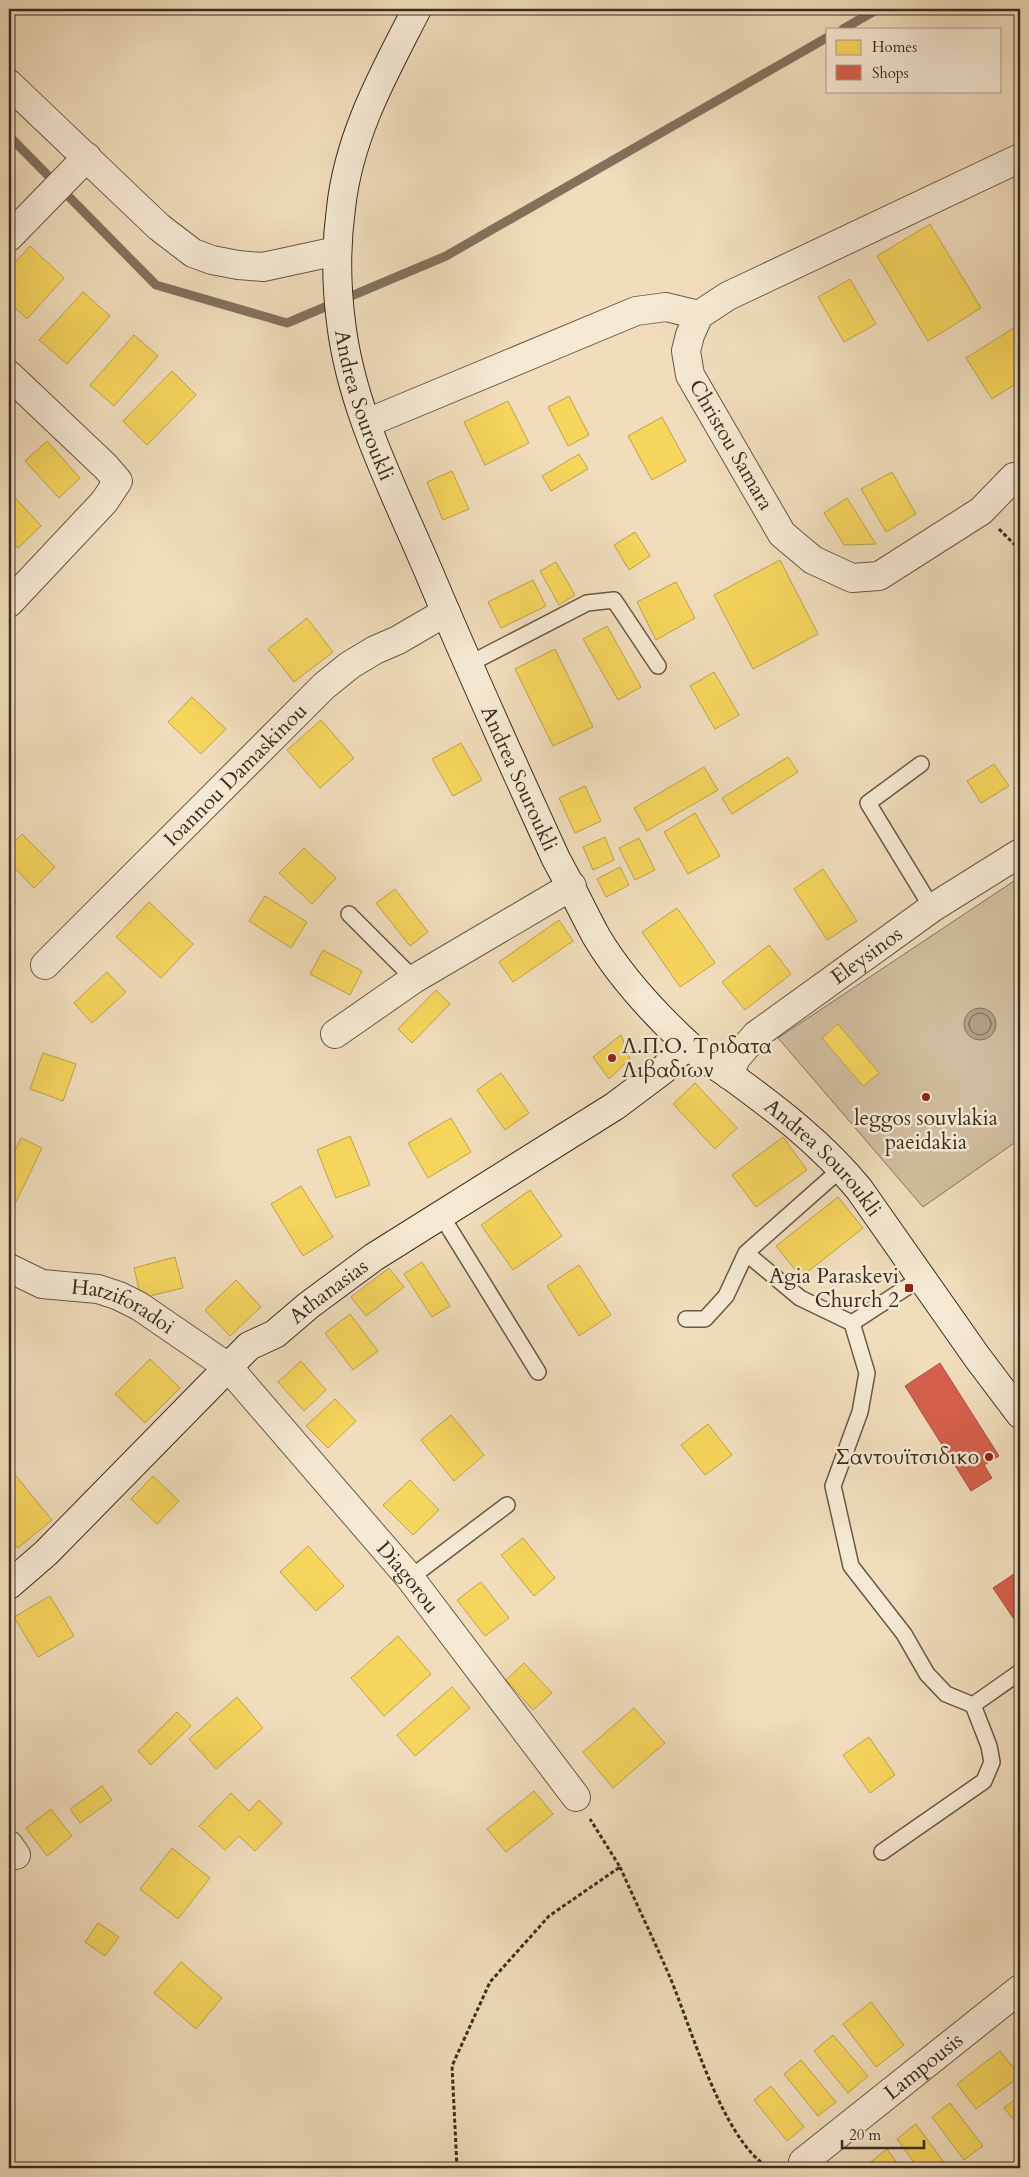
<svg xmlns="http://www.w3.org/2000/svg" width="1029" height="2177" font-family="Cardo,serif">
  <rect width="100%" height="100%" fill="#f1ddbc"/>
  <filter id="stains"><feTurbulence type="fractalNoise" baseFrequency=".004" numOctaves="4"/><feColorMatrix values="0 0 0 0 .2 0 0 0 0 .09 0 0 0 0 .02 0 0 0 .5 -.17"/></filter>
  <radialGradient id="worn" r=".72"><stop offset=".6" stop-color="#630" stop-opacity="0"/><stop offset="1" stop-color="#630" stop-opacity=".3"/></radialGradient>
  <path fill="#d2bfa1" stroke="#867660" d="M1020,877v262l-97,68 -145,-169z"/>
  <path fill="#b3a187" stroke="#83725d" d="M964 1024a16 16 0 1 1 32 0a16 16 0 1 1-32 0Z"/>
  <path fill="#f6d55c" stroke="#bea24a" d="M930,224l51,84 -53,33 -51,-85z
    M30,246l34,32 -37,41 -18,-17v-33z
    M850,279l26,45 -32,18 -26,-45z
    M83,292l27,24 -43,48 -28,-24z
    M1020,324v57l-28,18 -26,-41z
    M134,335l24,21 -44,50 -24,-21z
    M172,371l24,24 -49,50 -24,-24z
    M569,396l20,39 -21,11 -20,-39z
    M508,401l21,42 -44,22 -21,-43z
    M662,417l24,44 -34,19 -24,-44z
    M47,441l33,37 -21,20 -34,-37z
    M579,454l9,15 -37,22 -9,-15z
    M452,471l17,38 -26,11 -16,-38z
    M892,472l24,42 -30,18 -25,-43z
    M9,491l32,35 -23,22 -9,-10z
    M847,498l29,46 -32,1 -20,-32z
    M635,532l15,24 -21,14 -15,-25z
    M780,560l38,74 -65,35 -39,-74z
    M556,562l19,33 -16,10 -19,-34z
    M533,580l13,26 -45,22 -13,-26z
    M676,582l19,36 -39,22 -19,-38z
    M307,618l26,34 -39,30 -26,-33z
    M607,626l34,61 -23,13 -35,-61z
    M555,649l38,78 -40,19 -38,-77z
    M714,672l25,43 -24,14 -25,-43z
    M192,697l34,32 -25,25 -33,-32z
    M321,720l33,38 -34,30 -33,-38z
    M461,743l21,37 -29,16 -21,-37z
    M788,757l10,15 -66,42 -10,-16z
    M994,764l15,22 -28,17 -14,-22z
    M704,767l14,23 -71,41 -13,-23z
    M585,786l16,35 -26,12 -16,-35z
    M695,813l25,43 -32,18 -24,-42z
    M22,834l33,33 -21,21 -25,-26v-15z
    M605,837l9,23 -21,10 -10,-23z
    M639,838l16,32 -20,10 -16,-32z
    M304,848l32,30 -24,26 -33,-31z
    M620,867l9,18 -23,12 -9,-18z
    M823,869l34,52 -30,19 -33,-51z
    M395,889l33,43 -18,14 -34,-43z
    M9,894l7,8 -7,6z
    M265,896l42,26 -16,26 -42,-27z
    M149,902l44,42 -32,34 -45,-41z
    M677,908l38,55 -35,24 -38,-55z
    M559,920l14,21 -60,41 -14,-20z
    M769,945l22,29 -46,36 -23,-28z
    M323,950l39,21 -12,24 -40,-21z
    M107,972l19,20 -34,31 -18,-20z
    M436,990l14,14 -38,39 -14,-14z
    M838,1024l41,49 -16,13 -41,-48z
    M621,1035l9,24 -21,20 -16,-22z
    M43,1053l33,11 -13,37 -33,-12z
    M501,1073l28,40 -24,17 -28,-40z
    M695,1083l42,45 -22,21 -42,-45z
    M451,1118l20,34 -43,26 -20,-35z
    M350,1136l20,49 -34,13 -19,-48z
    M783,1137l24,33 -51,37 -24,-32z
    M21,1138l21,10 -26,54 -7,-4v-35z
    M301,1186l32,51 -30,19 -32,-52z
    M530,1190l32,46 -49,34 -32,-45z
    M838,1197l25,31 -62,49 -25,-31z
    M175,1257l8,31 -42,10 -7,-30z
    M422,1262l28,44 -18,11 -28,-43z
    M579,1265l32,50 -32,21 -32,-50z
    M389,1268l15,19 -38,29 -15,-19z
    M236,1280l25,27 -31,29 -25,-26z
    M350,1314l28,37 -25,19 -28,-37z
    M150,1359l30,29 -35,35 -30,-29z
    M301,1361l25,29 -22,21 -26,-29z
    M335,1399l21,22 -28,27 -22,-22z
    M451,1415l33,40 -30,26 -33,-41z
    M708,1424l24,31 -27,20 -24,-30z
    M16,1476l36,44 -34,28 -9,-11v-56z
    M153,1476l26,25 -22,23 -26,-25z
    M410,1480l29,30 -26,25 -30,-30z
    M523,1538l32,40 -21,18 -33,-41z
    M308,1546l36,40 -28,25 -36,-39z
    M481,1582l28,36 -24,18 -28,-36z
    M50,1596l24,40 -36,21 -24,-40z
    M398,1636l33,38 -47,42 -33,-38z
    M524,1663l28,30 -19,17 -27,-30z
    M452,1687l18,21 -55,48 -18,-21z
    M237,1697l26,31 -47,41 -27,-30z
    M634,1708l31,35 -52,45 -30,-36z
    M177,1712l14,14 -40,39 -13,-14z
    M869,1737l26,38 -25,18 -27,-38z
    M102,1786l10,14 -32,23 -10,-14z
    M534,1791l19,23 -47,38 -19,-23z
    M231,1793l18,18 10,-11 23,23 -27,28 -16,-15 -14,14 -26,-24z
    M51,1809l21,27 -25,20 -21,-28z
    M172,1848l38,30 -32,41 -38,-30z
    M98,1923l21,14 -14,19 -20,-14z
    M181,1962l41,36 -26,31 -42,-36z
    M871,2002l33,43 -28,22 -33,-43z
    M833,2035l35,41 -20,17 -34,-42z
    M1000,2051l20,25 -44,33 -19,-25z
    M801,2060l35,42 -18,14 -34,-42z
    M771,2086l33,41 -17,14 -33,-41z
    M1020,2095v32l-16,-19z
    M950,2103l33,43 -19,14 -32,-43z
    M916,2124l30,41 -4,3h-24l-21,-29z
    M887,2149l14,19h-30l-3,-4z"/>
  <path fill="#d6604d" stroke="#a8503f" d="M940,1363l59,93 -15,9 8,13 -21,13 -66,-105z
    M1020,1570v58l-27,-40z"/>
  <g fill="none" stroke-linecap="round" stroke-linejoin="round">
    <path stroke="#776653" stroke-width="1" d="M969 1024a11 11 0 1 1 22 0a11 11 0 1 1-22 0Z"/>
    <path stroke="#83725d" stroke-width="9" d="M843,29l35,-20
      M9,136l147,149 131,38 159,-67 382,-219"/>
    <defs>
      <path id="lane" d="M469,664l118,-61 27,-3 44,66
        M921,764l-53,39 64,105
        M349,914l65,65
        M441,1215l97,157
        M746,1253l54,45 52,25 15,50 -7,39 -27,74 18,80 53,68 23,40 19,20 27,11 47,-33
        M686,1319h19l21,-23 20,-43 96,-85
        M852,1323l69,-45
        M410,1578l97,-73
        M882,1852l102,-71 8,-19 -3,-16 -16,-41"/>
      <g id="street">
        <path d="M9,84l150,143 34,26 19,7 26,5 25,2 74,-16"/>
        <path d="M9,237l78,-80"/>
        <path d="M9,375l97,92 12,14 -14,21 -95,101"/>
        <path d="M367,423l269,-112 30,-4 33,8"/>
        <path d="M1014,477l-33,34 -102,65 -27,2 -39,-18 -31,-26 -92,-159 -4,-24 4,-16 9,-20 29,-19 292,-138"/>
        <path id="s1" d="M45,965l279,-279 26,-21 25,-15 23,-10 48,-28"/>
        <path d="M335,1034l79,-55 158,-93"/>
        <path id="s2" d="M729,1075l7,-17 20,-23 176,-127 88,-55"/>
        <path id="s3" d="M9,1268l33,16 56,5 21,7 20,10 89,61 182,211 166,219"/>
        <path d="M9,1845l7,10"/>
        <path id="s4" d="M803,2162l217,-173"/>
      </g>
      <g id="secondary">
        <path id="s5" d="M417,9c-33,64 -68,126 -76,199 -5,37 -5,76 0,114 10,88 55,172 89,253 40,95 83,190 126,284 14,25 26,51 40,77 23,39 57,76 90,107 14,14 33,24 49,36 45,33 88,66 124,110l118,168 43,57"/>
        <path id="s6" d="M9,1585l37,-32 203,-207 26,-12 34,-29 65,-48 241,-151 48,-36 24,-26"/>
      </g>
    </defs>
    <use href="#lane" stroke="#685846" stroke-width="18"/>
    <use href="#street" stroke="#685846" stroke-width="30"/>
    <use href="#secondary" stroke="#3b2c1f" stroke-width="30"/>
    <path stroke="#3b2c1f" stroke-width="3" stroke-dasharray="4 2.5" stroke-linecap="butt" d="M999,529l21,21
      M620,1867c16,36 33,71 49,108 22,51 53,165 100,193
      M457,2168l-5,-102 38,-84 59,-66 71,-49 -30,-48"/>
    <use href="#lane" stroke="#f6e9d3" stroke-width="15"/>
    <use href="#street" stroke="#f6e9d3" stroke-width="28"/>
    <use href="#secondary" stroke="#f6e9d3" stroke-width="28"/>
  </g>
  <g fill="#8f2418" stroke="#f6e9d3" stroke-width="2">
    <circle cx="612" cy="1058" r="5"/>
    <circle cx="926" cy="1097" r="5"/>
    <rect x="904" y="1283" width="10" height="10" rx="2.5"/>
    <circle cx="989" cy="1457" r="5"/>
  </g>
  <g text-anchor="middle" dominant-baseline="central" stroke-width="5" stroke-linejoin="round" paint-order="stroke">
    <g font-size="21" fill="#3b2c1f" stroke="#f6e9d3">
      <text stroke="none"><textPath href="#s5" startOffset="415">Andrea Souroukli</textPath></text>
      <text transform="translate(731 445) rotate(60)">Christou Samara</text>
      <text stroke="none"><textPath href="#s1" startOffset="269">Ioannou Damaskinou</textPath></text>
      <text stroke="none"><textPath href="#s5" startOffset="820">Andrea Souroukli</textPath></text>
      <text stroke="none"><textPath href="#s2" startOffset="185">Eleysinos</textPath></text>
      <text stroke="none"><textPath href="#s5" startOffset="1315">Andrea Souroukli</textPath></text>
      <text stroke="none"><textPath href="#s6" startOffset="436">Athanasias</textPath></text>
      <text stroke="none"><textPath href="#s3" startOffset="122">Hatziforadoi</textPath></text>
      <text stroke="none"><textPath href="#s3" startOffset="522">Diagorou</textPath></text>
      <text stroke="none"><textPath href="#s4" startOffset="154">Lampousis</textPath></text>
    </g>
    <g font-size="21" fill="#3b2c1f" stroke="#f6e9d3" text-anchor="end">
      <text x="622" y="1046" text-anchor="start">Λ.Π.Ο. Τριδατα<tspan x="622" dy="24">Λιβαδιων</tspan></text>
      <text x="926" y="1118" text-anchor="middle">leggos souvlakia<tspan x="926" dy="24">paeidakia</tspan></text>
      <text x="899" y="1276">Agia Paraskevi<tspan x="899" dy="24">Church 2</tspan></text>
      <text x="979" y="1457">Σαντουϊτσιδικο</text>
    </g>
  </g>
  <rect width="1029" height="2177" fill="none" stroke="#f1ddbc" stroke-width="30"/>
  <rect x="10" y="10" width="1009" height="2157" fill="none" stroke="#3b2c1f" stroke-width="2.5"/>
  <rect x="15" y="15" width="999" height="2147" fill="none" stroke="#3b2c1f"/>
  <rect x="826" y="28" width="175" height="65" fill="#f6e9d3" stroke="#ab9d8b"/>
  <rect x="836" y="40" width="25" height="15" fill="#f6d55c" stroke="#ab9d8b"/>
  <text x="872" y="52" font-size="15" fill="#3b2c1f">Homes</text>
  <rect x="836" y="65" width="25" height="15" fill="#d6604d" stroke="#ab9d8b"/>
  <text x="872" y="78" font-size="15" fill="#3b2c1f">Shops</text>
  <path d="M842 2140v8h82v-8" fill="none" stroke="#3b2c1f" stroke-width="2.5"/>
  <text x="849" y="2140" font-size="15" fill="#3b2c1f" stroke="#f6e9d3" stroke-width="4" paint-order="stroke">20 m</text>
  <rect width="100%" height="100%" filter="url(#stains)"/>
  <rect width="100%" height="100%" fill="url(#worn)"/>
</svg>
